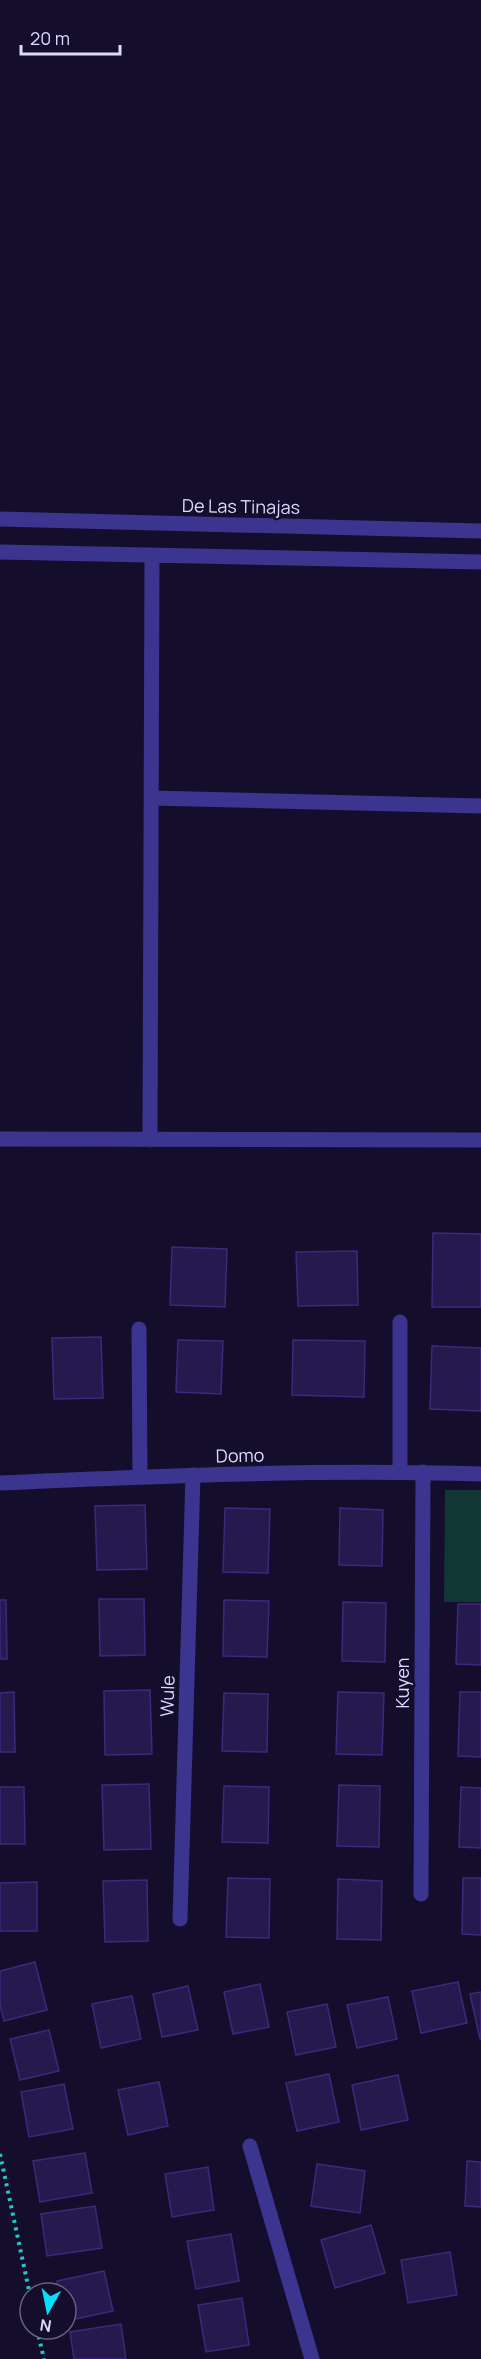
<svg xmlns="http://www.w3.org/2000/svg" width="481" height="2359" font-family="Manrope,sans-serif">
  <rect width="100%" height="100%" fill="#140e2c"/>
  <path fill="#113636" d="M445,1490h36v112h-37z"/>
  <path fill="#25194e" stroke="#3c297c" stroke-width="1.5" d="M433,1233l48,1v73h-49z
    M172,1247l55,2 -2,58 -55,-2z
    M357,1251l1,54 -60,1 -2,-54z
    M101,1337l2,61 -49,1 -2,-61z
    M178,1340l45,1 -2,53 -45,-2z
    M293,1340l72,1 -1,56 -72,-2z
    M432,1346l49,2v63l-51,-2z
    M145,1505l2,64 -50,1 -2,-64z
    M225,1508l45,1 -2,64 -45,-1z
    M340,1508l43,2 -1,56 -43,-1z
    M99,1599h45l1,56 -45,1z
    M0,1600h6l1,59h-7z
    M224,1600l45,1 -2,56 -44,-1z
    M343,1602l43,1 -1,59 -43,-1z
    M458,1604h23v61l-25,-1z
    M150,1690l2,64 -47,1 -1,-64z
    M14,1692l1,60h-15v-59z
    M338,1692l46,1 -2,62 -46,-1z
    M460,1692h21v65l-23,-1z
    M224,1693l44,1 -1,58 -45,-1z
    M149,1784l2,65 -47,1 -2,-65z
    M339,1785l41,1 -1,61 -42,-1z
    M224,1786l45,1 -1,56 -46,-1z
    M0,1787h24l1,57h-25z
    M461,1787l20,1v60l-22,-1z
    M228,1878l42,1 -1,59 -43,-1z
    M463,1878h18v57l-19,-1z
    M338,1879l44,2 -1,59 -44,-1z
    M147,1880l1,61 -43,1 -2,-61z
    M37,1882v49h-37v-48z
    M35,1962l12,48 -43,11 -4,-16v-34z
    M458,1982l9,41 -46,10 -9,-42z
    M260,1984l9,43 -36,7 -9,-42z
    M188,1986l10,44 -36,7 -9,-43z
    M481,1992v47h-1l-10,-45z
    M132,1996l9,43 -40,9 -9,-44z
    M388,1997l9,42 -40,9 -10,-43z
    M327,2004l9,43 -40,8 -9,-43z
    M49,2030l10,41 -39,9 -10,-41z
    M329,2074l10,48 -42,9 -11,-48z
    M398,2075l10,45 -47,10 -9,-45z
    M159,2082l9,44 -40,9 -10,-45z
    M64,2084l9,45 -44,8 -8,-45z
    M85,2153l7,40 -52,9 -7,-41z
    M467,2161l14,1v45l-16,-1z
    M317,2164l48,7 -5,42 -49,-7z
    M208,2167l6,43 -42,7 -7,-43z
    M95,2206l7,42 -55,8 -6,-42z
    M371,2225l14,48 -50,15 -14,-48z
    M231,2234l8,47 -43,8 -9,-48z
    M450,2252l7,43 -49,8 -7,-43z
    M104,2271l9,40 -47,10v-28h-7l-2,-12z
    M242,2298l7,47 -43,7 -8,-47z
    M121,2324l5,35h-52l-4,-27z"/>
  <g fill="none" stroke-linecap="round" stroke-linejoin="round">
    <path stroke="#25c7c2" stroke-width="4" stroke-dasharray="3 4.5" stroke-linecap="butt" d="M0,2154l30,141
      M37,2329l7,30"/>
    <path stroke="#3b358f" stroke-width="15" d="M0,519l481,12
      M0,552l481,10
      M151,798l330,8
      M0,1139l481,1
      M150,1140l2,-585
      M139,1329l1,148
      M400,1471v-149
      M0,1483c160,-7 321,-14 481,-9
      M421,1894l2,-422
      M180,1919l13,-444
      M250,2146l62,213"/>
  </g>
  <g text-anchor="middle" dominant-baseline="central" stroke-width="5" stroke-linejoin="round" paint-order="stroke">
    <g font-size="18" fill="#ded9ff" stroke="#140e2c">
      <text transform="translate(241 506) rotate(1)">De Las Tinajas</text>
      <text transform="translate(240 1455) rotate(-1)">Domo</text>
      <text transform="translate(402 1683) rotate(-90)">Kuyen</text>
      <text transform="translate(167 1696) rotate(-88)">Wule</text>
    </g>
  </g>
  <g transform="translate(48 2311) rotate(189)"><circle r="28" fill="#140e2c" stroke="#655f80" stroke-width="1.5"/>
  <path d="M0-4.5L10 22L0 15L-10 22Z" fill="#05dfff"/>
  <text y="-9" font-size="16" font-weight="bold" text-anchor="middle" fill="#ded9ff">N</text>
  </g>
  <path d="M21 45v9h99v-9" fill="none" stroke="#ded9ff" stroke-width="3"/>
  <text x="30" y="45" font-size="18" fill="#ded9ff" stroke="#140e2c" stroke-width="4.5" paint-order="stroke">20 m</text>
</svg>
